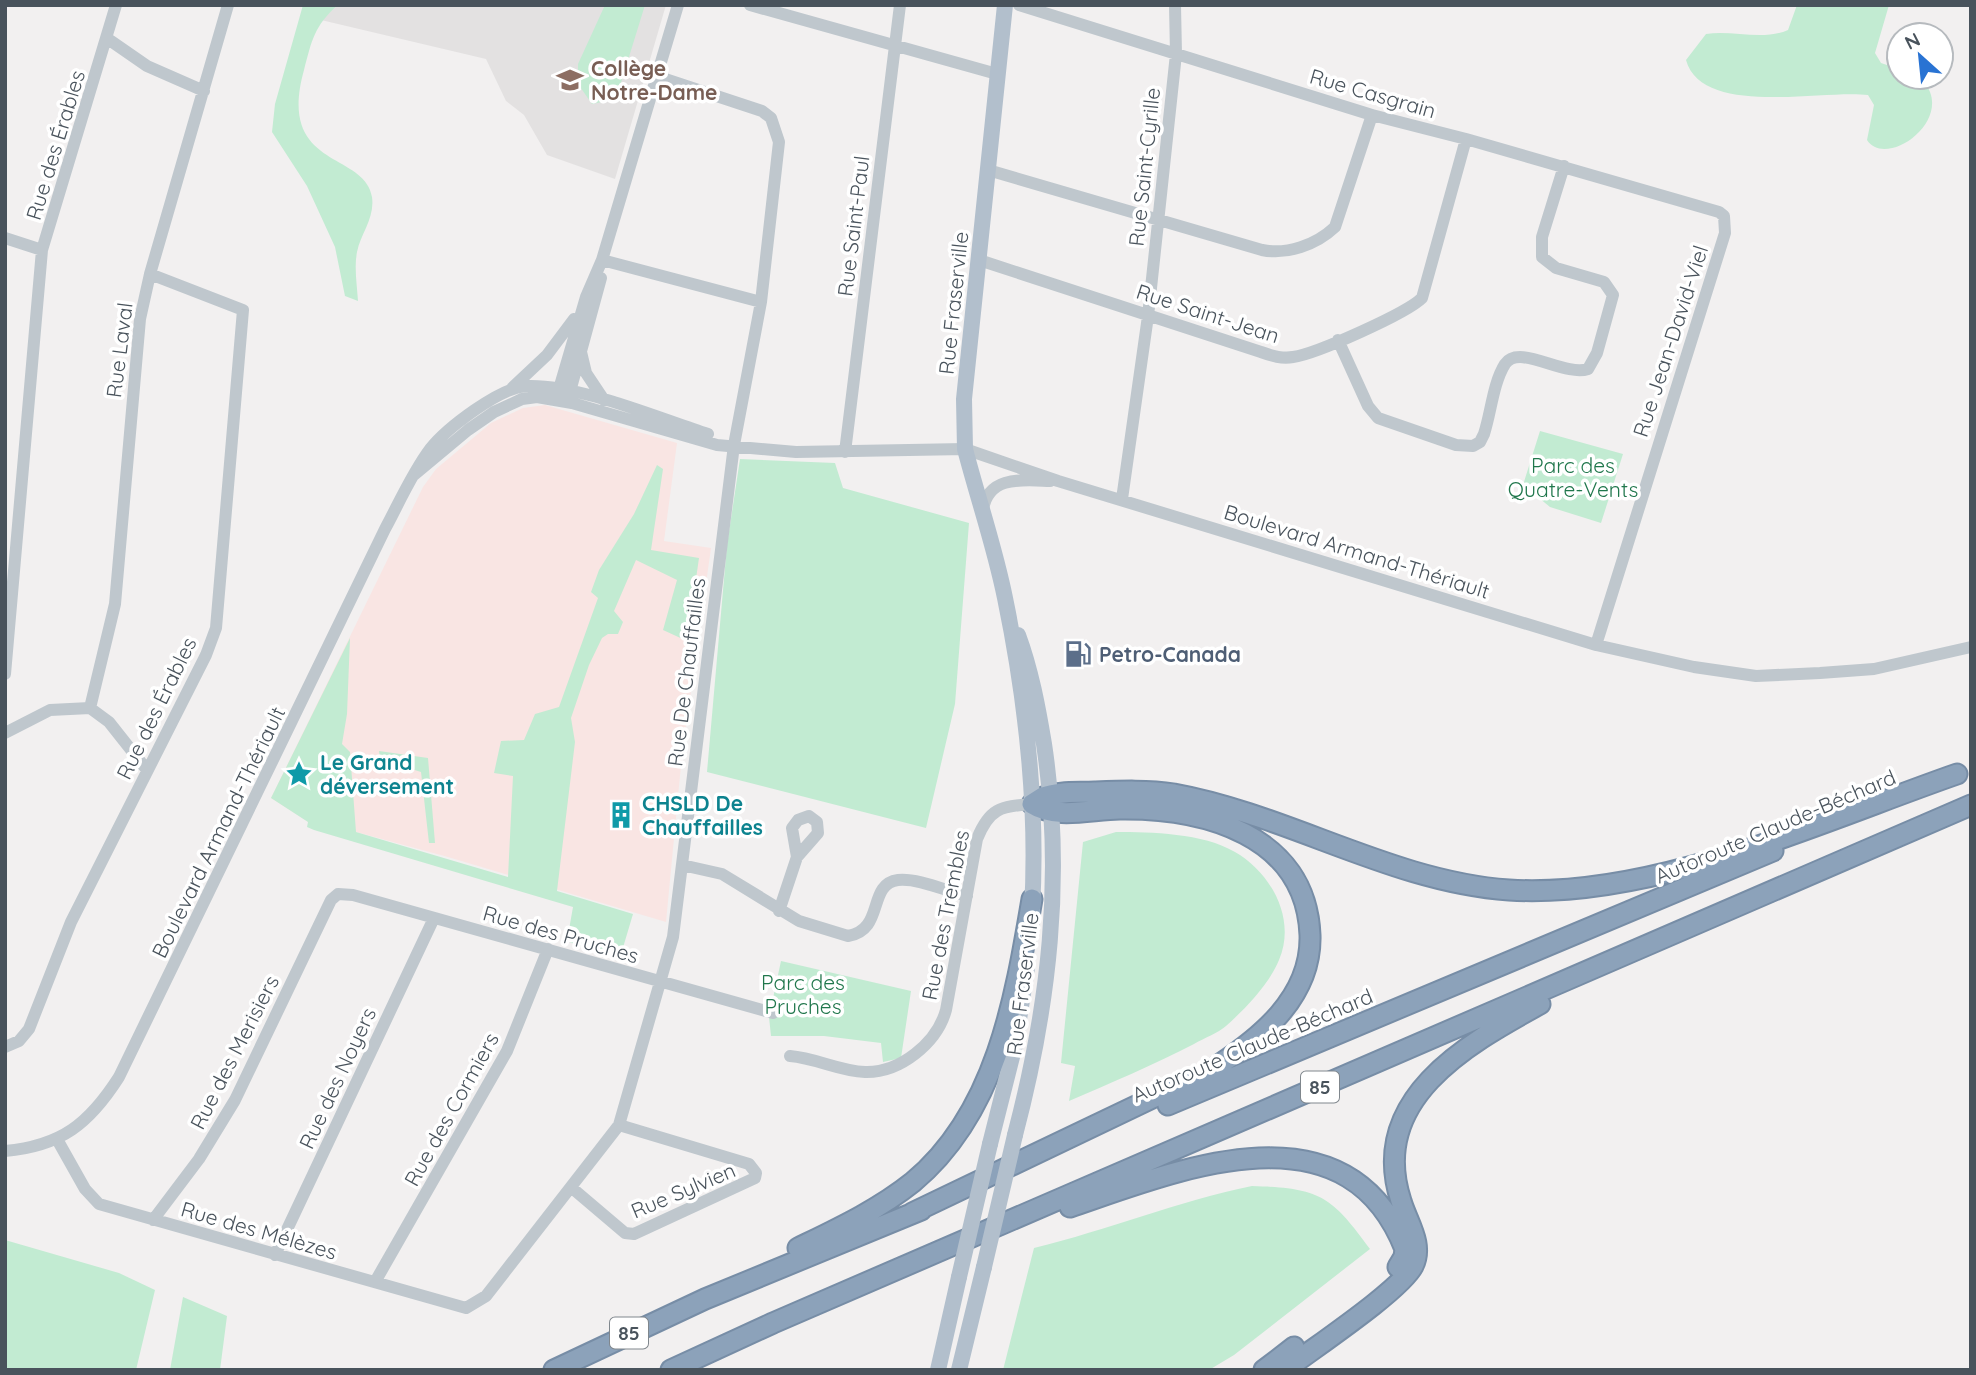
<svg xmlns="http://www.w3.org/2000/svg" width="1976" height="1375" font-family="Quicksand,sans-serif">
  <rect width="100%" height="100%" fill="#f2f0f0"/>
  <path fill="#e3e1e1" d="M338,5h328l-51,174 -68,-24 -23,-40 -18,-14 -20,-42 -165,-39z"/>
  <path fill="#f9e5e3" d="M545,405l132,38 -13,98 47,7 -29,207 -16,167 -218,-65 -92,-25 -46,-9 -39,-25 152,-311 13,-18 55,-46 32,-15z"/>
  <path fill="#c2ebd2" d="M303,5h35c-24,21 -26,35 -34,65 -28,100 61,81 68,127 3,21 -11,36 -15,55 -3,15 0,33 1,49l-13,-5 -10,-49 -28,-61 -35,-54 3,-28z
    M605,5h40l-29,94 -24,5 -14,-20v-20z
    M1797,5h92l-14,48 6,10 18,6v8c15,0 25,0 31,15 14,36 -46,75 -63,48l7,-35 -6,-10c-45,-6 -166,23 -182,-35l20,-26c27,-4 57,7 82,-4z
    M1540,431l83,23 -22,69 -51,-16 -27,-22z
    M740,459l95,4 8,25 126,35 -14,181 -29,124 -219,-56 20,-227z
    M657,465l6,4 -12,81 48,8 -12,83 -24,-11 14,-50 -41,-20 -22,51 9,11 -5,12h-10l-6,4 -13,27 -18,53 4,24 -18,149 76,23 -14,47 -52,-20 6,-34 -259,-77 -7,-3 1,-5 -37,-24 79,-160 -3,76 -5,30 8,8 6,80 152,45 5,-101 -19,-3 7,-32 23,-1 11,-26 24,-7 39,-109 -7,-6 8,-22 35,-56z
    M379,751l49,7 7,85h-6l-8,-71 -41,-13z
    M1116,832c35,0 87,1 119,20 35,20 62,66 44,108 -10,24 -33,48 -53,66 -8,7 -22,12 -32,18 -41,21 -83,39 -125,57l6,-35 -14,-3 22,-221z
    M781,961l130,30 -10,67 -18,4 -2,-19 -57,-7h-53l-2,-19z
    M1252,1186c67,2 79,9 118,63l-136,106 -25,15h-206l31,-122c74,-18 144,-47 218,-62z
    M5,1240l114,33 36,17 -19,80h-131z
    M183,1297l44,19 -7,54h-50z"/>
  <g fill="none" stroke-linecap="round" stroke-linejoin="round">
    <defs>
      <path id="highway" d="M1168,1105l605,-254
        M1070,1207c109,-37 276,-107 335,42l-1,8 -6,10
        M912,1213l299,-143c48,-31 101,-72 99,-135 -4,-101 -107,-127 -190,-126 -28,0 -63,11 -88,-5l11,-7c16,-6 35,-4 52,-5 27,-1 53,-2 79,2 115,21 218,88 335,96 145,9 313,-69 448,-116
        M798,1248c39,-19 80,-38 115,-66 83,-69 102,-182 119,-283
        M554,1370l151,-71 216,-89
        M671,1370l102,-47 1198,-518
        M1264,1370l30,-23
        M1285,1370c27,-21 115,-79 128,-104 11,-22 -6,-44 -12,-65 -33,-101 64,-156 139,-197"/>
    </defs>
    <use href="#highway" stroke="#778da6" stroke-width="23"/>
    <path stroke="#bfc7cd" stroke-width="12" d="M750,5l247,69
      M1019,5l353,110 94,24 253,73 5,4 1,17 -129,412
      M108,39l39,27 57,25
      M988,170l274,80c25,5 54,-5 73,-23l37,-112
      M5,238l37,12
      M602,260l159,42
      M979,260l282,92c11,4 21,7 32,5 23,-3 114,-44 129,-59l44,-159
      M1338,340l30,66 10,12 78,27 17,1 7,-4 4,-8c7,-21 9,-51 21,-70 14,-21 59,13 83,5l9,-16 16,-58 -9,-13 -48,-14 -14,-11v-20l22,-71
      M581,352l5,21 18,27
      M512,388l35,-33 27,-36
      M557,396l29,-99 16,-37 76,-255
      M568,399l33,-121
      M845,452l55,-447
      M414,475l54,-45 26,-18 28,-13 15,-2 35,6 145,42 79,7 169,-3 93,32 538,164 98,22 62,9 64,-3 54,-4 97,-22
      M1122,499l26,-183 28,-262 -1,-49
      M983,510c5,-35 40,-30 67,-29
      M5,674l37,-424 74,-245
      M90,708l25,-104 25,-285 10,-45 78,-269
      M5,733l45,-23 40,-2 19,14 38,48
      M809,816l8,6 1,11 -21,24 -5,-29 6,-8z
      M682,865l40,9 77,47 49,15c37,-6 19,-52 50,-56 21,-2 48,11 69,16
      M779,911l18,-54
      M5,1047l14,-6 10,-12 42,-107 135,-267 10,-27 27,-318 -93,-36
      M790,1056c26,2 49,15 75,16 35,1 72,-29 81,-62l31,-171c12,-30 23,-33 55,-35
      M58,1141l27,48 14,15 367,104 20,-12 133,-171 54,-188 61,-492 27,-143 18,-160 -8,-24 -9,-7 -106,-35
      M5,1151c56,-5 84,-27 114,-74l266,-548c14,-26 27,-56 45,-80 17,-21 70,-62 97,-63 51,-2 131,32 181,48
      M572,1188l53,45 9,1 121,-56 1,-5 -7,-9 -130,-39
      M153,1220l46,-61 36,-59 96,-200 7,-6 15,1 420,118
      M275,1255l159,-337
      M375,1282l132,-231 41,-102"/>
    <path stroke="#b2bfcc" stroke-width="16" d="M1005,5l-41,394 1,50c13,50 30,99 40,149 21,102 33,209 27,312
      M1015,1135c34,-129 49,-258 29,-391 -6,-36 -13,-74 -26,-109
      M990,1144l25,-99 12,-77
      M938,1370l21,-93
      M959,1370l25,-103"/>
    <use href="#highway" stroke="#8ca2ba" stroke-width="19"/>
    <path stroke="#b2bfcc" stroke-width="16" d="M984,1267l31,-132
      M959,1277l31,-133"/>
  </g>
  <defs>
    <symbol id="school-bare" viewBox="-9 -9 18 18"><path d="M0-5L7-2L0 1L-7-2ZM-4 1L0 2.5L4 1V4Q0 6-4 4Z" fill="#8d6e63" stroke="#fff" stroke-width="2.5" paint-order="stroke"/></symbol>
    <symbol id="fuel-bare" viewBox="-9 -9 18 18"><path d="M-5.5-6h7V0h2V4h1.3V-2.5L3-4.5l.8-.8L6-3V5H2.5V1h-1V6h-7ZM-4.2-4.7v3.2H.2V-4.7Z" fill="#5c6f8a" stroke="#fff" stroke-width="2.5" paint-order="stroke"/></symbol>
    <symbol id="sight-bare" viewBox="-9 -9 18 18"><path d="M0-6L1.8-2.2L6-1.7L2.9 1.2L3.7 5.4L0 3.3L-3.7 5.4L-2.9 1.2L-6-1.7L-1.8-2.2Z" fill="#0f9aa8" stroke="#fff" stroke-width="2.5" paint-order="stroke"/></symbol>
    <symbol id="building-bare" viewBox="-9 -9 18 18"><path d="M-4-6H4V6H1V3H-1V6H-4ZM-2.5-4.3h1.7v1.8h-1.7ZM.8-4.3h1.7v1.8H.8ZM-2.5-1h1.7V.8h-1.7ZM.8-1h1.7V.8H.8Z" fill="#0f9aa8" stroke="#fff" stroke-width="2.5" paint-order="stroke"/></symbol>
  </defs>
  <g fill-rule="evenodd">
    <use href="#school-bare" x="551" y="61" width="38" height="38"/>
    <use href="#fuel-bare" x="1059" y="635" width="38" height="38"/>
    <use href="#sight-bare" x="280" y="755" width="38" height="38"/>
    <use href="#building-bare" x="602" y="796" width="38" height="38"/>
  </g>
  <g text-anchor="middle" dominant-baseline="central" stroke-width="7" stroke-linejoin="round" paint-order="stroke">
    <g fill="#fff" stroke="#80878d" stroke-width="2">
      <rect x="1301" y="1071.5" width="38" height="31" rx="5"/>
      <rect x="610" y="1317.5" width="38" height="31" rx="5"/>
    </g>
    <g font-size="19" font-weight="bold" fill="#49535c">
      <text x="1320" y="1087">85</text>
      <text x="629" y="1333">85</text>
    </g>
    <g font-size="21" font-weight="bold" fill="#785e54" stroke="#fff" text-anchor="start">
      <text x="591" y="68">Collège<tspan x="591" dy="24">Notre-Dame</tspan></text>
    </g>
    <g font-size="21" fill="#49535c" stroke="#fff">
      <text transform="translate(1373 93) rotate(16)">Rue Casgrain</text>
      <text transform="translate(55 145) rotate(-73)">Rue des Érables</text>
      <text transform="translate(1144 167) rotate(-84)">Rue Saint-Cyrille</text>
      <text transform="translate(853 226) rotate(-83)">Rue Saint-Paul</text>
      <text transform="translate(953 303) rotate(-84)">Rue Fraserville</text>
      <text transform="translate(1208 313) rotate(18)">Rue Saint-Jean</text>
      <text transform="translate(1670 341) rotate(-72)">Rue Jean-David-Viel</text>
      <text transform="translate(119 350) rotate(-83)">Rue Laval</text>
      <text transform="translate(1357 551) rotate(17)">Boulevard Armand-Thériault</text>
      <text transform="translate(686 672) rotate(-83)">Rue De Chauffailles</text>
      <text transform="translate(156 708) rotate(-64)">Rue des Érables</text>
      <text transform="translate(1775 826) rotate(-23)">Autoroute Claude-Béchard</text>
      <text transform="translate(218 832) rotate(-64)">Boulevard Armand-Thériault</text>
      <text transform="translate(945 915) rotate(-79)">Rue des Trembles</text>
      <text transform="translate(561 934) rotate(16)">Rue des Pruches</text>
      <text transform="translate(1022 984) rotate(-83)">Rue Fraserville</text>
      <text transform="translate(1252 1045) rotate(-23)">Autoroute Claude-Béchard</text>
      <text transform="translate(234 1052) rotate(-63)">Rue des Merisiers</text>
      <text transform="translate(337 1078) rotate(-65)">Rue des Noyers</text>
      <text transform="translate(451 1109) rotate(-61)">Rue des Cormiers</text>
      <text transform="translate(683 1190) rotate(-23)">Rue Sylvien</text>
      <text transform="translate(259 1230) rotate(16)">Rue des Mélèzes</text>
    </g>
    <g font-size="21" fill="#20774c" stroke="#fff">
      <text x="1573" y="465">Parc des<tspan x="1573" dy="24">Quatre-Vents</tspan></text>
      <text x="803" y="982">Parc des<tspan x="803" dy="24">Pruches</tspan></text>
    </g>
    <g font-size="21" font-weight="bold" fill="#4e5e75" stroke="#fff" text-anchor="start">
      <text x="1099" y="654">Petro-Canada</text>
    </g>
    <g font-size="21" font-weight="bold" fill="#0d838f" stroke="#fff" text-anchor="start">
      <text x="320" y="762">Le Grand<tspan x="320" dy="24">déversement</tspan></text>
      <text x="642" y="803">CHSLD De<tspan x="642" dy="24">Chauffailles</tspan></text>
    </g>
  </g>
  <rect width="1976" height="1375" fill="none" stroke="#49535c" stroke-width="14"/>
  <g transform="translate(1920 56) rotate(333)"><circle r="33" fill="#ffffff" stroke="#b6babe" stroke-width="2"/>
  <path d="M0-5L12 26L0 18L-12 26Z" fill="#2973d3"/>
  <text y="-10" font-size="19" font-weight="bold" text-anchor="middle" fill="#49535c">N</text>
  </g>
</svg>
